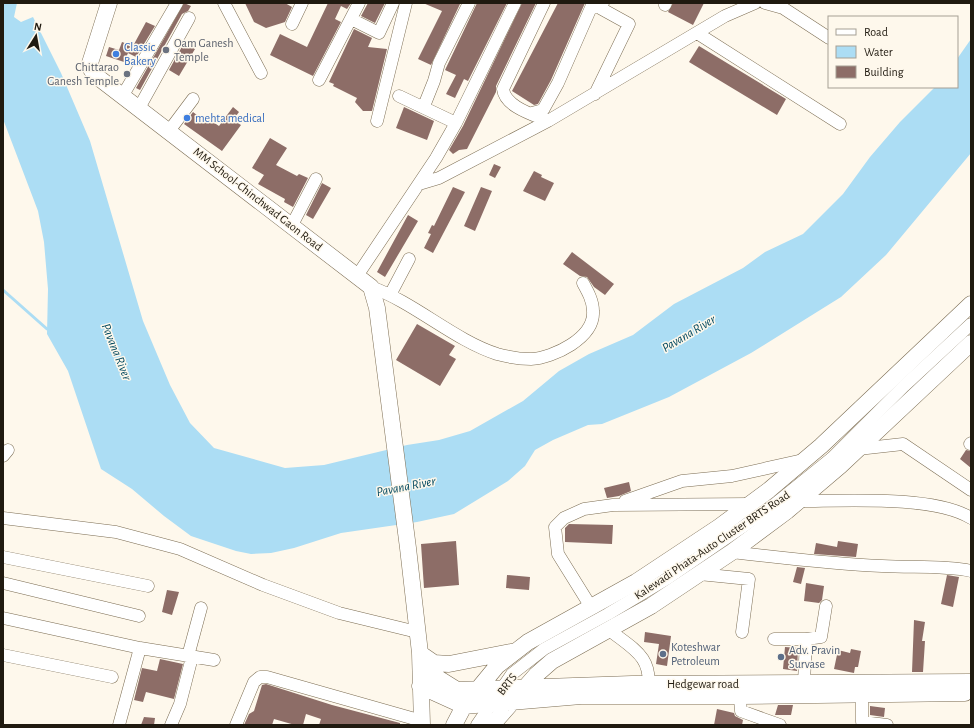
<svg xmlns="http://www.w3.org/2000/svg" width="974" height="728" font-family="'Alegreya Sans',sans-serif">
  <rect width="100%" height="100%" fill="#fef8ec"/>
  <path fill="#acddf4" d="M3,3h14l-3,14 7,5 12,-5 28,56 29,68 53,180 27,64 20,38 24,25 71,20 39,-3 83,-20 32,-5 31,-9 53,-30 36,-30 30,-17 44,-19 41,-31 69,-36 22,-16 38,-18 40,-40 27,-37 30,-35 35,-35h22v-28l14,-20v114l-85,102 -45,42 -90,56 -82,44 -67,27 -14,1 -35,15 -18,10 -10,16 -17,15 -54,33 -37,8 -76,11 -47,15 -23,5 -20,1 -15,-3 -45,-15 -27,-20 -32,-27 -31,-20 -33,-98 -21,-37 1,-45 -4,-47 -6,-31 -35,-92z"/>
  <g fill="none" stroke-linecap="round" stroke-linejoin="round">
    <path stroke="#acddf4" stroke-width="3" d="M3,290l44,39h3"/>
  </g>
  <path fill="#8d6d67" d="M184,3l7,3 -3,5 -6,3 -42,76 -4,-2z
    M245,3h40l7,4 -7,15 -19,6 -12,-6z
    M328,3h23l-4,6 -6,-3 -6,13 6,3 -28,54 -43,-21 10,-21 27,13z
    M368,3h17l-10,20 -14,-7z
    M423,3l37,1 -29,61 -13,-6 24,-48z
    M477,3h30l-39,78 -4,-2 -9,19 -9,-4 10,-19 -11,-5z
    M522,3h14l-40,83v6l-29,57 -8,1 -6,4 -4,-4 14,-24z
    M558,3h27l-34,77 -13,24 -4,1 -22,-14z
    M673,3h31l-11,22 -25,-13z
    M146,22l9,4 -19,31 -8,-4 -4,9 -18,-6 3,-9 10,3 3,-8 11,4z
    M354,29l18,9 -4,9 19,2 -15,62h-9l-8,-9 2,-4 -24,-12 1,-2 -5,-2z
    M184,43l11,6 -16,27 -10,-6z
    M699,46l87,53 -9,16 -88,-53z
    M233,107l6,5 -6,8 8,5 -19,26 -38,-27 9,-12 9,7 2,-3 15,10z
    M404,107l30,14 -7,19 -31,-12z
    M270,138l17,10 -11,17 21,11 2,-2 9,4 -15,29 -9,-5 1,-3 -27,-15 6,-9 -12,-7z
    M494,164l7,3 -6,11 -6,-3z
    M534,171l8,4 -1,2 13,6 -9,18 -22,-10z
    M322,183l9,5 -18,31 -7,-4z
    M453,187l12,5 -32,61 -9,-5 7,-14 -3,-1 4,-8 2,1z
    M481,187l11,4 -17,40 -11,-5z
    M408,215l10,6 -33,56 -8,-5z
    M572,252l42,32 -9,11 -11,-8 -7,-10 -7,-1 -17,-12z
    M417,324l38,22 -6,9 7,4 -16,27 -44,-26z
    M966,450l5,1v17l-11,-9z
    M629,482l2,9 -12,5 -12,2 -3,-10z
    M569,524l44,1 -1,19 -47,-2v-14z
    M456,541l3,44 -35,3 -3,-44z
    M838,541l20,3 -2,13 -42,-3 2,-11 21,4z
    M797,567l8,1 -4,16 -8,-2z
    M507,575l23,2 -1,13 -23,-2z
    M947,575l12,2 -6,30 -12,-3z
    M806,583l18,3 -2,14 -3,3 -15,-2z
    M167,590l12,2 -7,23 -10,-3z
    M914,620l11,2 -3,19h3l-2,31h-11z
    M645,632l26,4 -4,30 -11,-2 3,-20 -15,-2z
    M785,647l13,1 -1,23 -14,-2z
    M851,649l10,2 -3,16h-3l-1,6 -20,-4 4,-19 12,3z
    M160,659l23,5 -9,35 -28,-7 -3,10 -9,-2 8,-32 15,3z
    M266,684l66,21 68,18v2h-81l2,-6 -15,-5 -3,11h-8l-21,-6 -2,6h-28l5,-11 5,-3 8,-26z
    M778,705h15l-2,10h-16z
    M870,706l15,2 -1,9 -14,-2z
    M717,709l17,4 1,3 8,4 -1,5h-28z
    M144,717l11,1 -1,7h-13z"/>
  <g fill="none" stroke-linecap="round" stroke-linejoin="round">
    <defs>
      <path id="minor" d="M224,3l37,70
        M544,3l-41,86c2,18 31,26 45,32
        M765,3l18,5 46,30
        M665,5l1,-2
        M351,19l28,14 14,-30
        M292,24l10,-21
        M697,33l143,91
        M319,80l40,-77
        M595,94l34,-70 -29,-16 3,-5
        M123,95l54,-92
        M399,96l57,27
        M424,106l10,-25 5,-18 30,-60
        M139,108l50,-90
        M532,113l11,-3 15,-27 35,-80
        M377,121l29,-118
        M169,131l24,-32
        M419,184l20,-6 109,-57 177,-105 30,-13
        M292,225l24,-46
        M357,276l79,-118 20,-35 59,-120
        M371,287c44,16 83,53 126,67 11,3 23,5 34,5 22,-1 64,-21 62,-48 0,-10 -5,-19 -10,-28
        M390,295l19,-36
        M970,444l1,-1
        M858,449l45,-5 68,46
        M3,456l5,-6
        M625,501l57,-20 50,-5 71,-16
        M799,501c45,0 134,-6 172,17
        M3,518l113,14 64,17 83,36 76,28 78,19
        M732,552c50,6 100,12 150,14 30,2 60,-1 89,5
        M3,557l145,29
        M699,574l50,5 -7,53
        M3,583l136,33
        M591,607l-33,-53 -3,-27 9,-9 20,-9 29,-4 138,-1
        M3,618l137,30 74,12
        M608,629c25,20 45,27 40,62
        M774,639h32l15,-2 5,-31
        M3,655l109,22
        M188,656l13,-48
        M804,683l2,-44
        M739,688l2,23 39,14
        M862,694v28l25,3
        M119,725l21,-77
        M171,725l9,-21 12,-47
        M236,725l18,-43 6,-5h7l155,44
        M477,725l35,-51 32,-25 64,-35 60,-36 102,-70 62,-50 72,-72 67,-62"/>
      <path id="major" d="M109,3l-19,60 1,6 4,6 276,212 6,21 31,240 12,105 2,72
        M420,653l13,22 24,15 175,-6 339,-2
        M421,654l13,9 15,1 67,-13
        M420,686l44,20 117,-10h159l225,-3
        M454,725l10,-19 33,-40 31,-24 108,-60 83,-55 50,-37 52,-44 150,-142
        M492,725l44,-50 16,-14 99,-55 81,-54 55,-41 53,-45 131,-123"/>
    </defs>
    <use href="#minor" stroke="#7c6d53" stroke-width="13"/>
    <use href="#major" stroke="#7c6d53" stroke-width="17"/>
    <use href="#minor" stroke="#fff" stroke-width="12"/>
    <use href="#major" stroke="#fff" stroke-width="16"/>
  </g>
  <g fill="#6b7280" stroke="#fef8ec" stroke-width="1.5">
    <circle cx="166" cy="50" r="4"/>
    <circle cx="127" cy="74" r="4"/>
  </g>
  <g fill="#3f7fe0" stroke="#fef8ec" stroke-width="1.5">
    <circle cx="116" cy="54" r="4"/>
    <circle cx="187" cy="118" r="4"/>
  </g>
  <g fill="#5c6f8a" stroke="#fef8ec" stroke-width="1.5">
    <circle cx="663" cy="654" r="4"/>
    <circle cx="781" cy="657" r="4"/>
  </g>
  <g text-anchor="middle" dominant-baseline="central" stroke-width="3" stroke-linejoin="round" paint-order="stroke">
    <g font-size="12" fill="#5b616d" stroke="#fef8ec" text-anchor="start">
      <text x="174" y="43">Oam Ganesh<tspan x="174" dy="14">Temple</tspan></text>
      <text x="119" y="67" text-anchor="end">Chittarao<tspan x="119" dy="14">Ganesh Temple</tspan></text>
    </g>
    <g font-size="12" fill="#366cbe" stroke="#fef8ec" text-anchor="start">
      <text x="124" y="47">Classic<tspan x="124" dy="14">Bakery</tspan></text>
      <text x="195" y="118">mehta medical</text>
    </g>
    <g font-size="12" fill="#201a10" stroke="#fef8ec">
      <text transform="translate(258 199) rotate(38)">MM School-Chinchwad Gaon Road</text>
      <text transform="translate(712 545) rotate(-34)">Kalewadi Phata-Auto Cluster BRTS Road</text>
      <text transform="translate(507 684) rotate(-52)">BRTS</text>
      <text x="703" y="684">Hedgewar road</text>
    </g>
    <g font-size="12" fill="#4e5e75" stroke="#fef8ec" text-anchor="start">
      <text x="671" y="647">Koteshwar<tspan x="671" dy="14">Petroleum</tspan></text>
      <text x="789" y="650">Adv. Pravin<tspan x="789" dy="14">Survase</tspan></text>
    </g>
    <g font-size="13" font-style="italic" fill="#064b61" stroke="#fef8ec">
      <text transform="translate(689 334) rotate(-31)">Pavana River</text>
      <text transform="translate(116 352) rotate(68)">Pavana River</text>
      <text transform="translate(406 487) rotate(-11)">Pavana River</text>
    </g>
  </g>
  <rect width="974" height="728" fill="none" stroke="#201a10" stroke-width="8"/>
  <rect x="828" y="16" width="130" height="72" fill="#fef8ec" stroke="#a59f94"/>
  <rect x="836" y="29" width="20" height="6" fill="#ffffff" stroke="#a59f94"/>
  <text x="864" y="36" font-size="12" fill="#201a10">Road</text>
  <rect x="836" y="46" width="20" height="12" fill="#acddf4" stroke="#a59f94"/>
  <text x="864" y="56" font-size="12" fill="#201a10">Water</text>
  <rect x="836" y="66" width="20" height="12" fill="#8d6d67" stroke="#a59f94"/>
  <text x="864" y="76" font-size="12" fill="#201a10">Building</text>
  <g transform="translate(36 36) rotate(11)" stroke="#fef8ec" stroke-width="3" paint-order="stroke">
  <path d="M0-3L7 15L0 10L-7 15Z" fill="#201a10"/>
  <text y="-6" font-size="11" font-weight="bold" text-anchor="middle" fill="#201a10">N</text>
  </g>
</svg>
